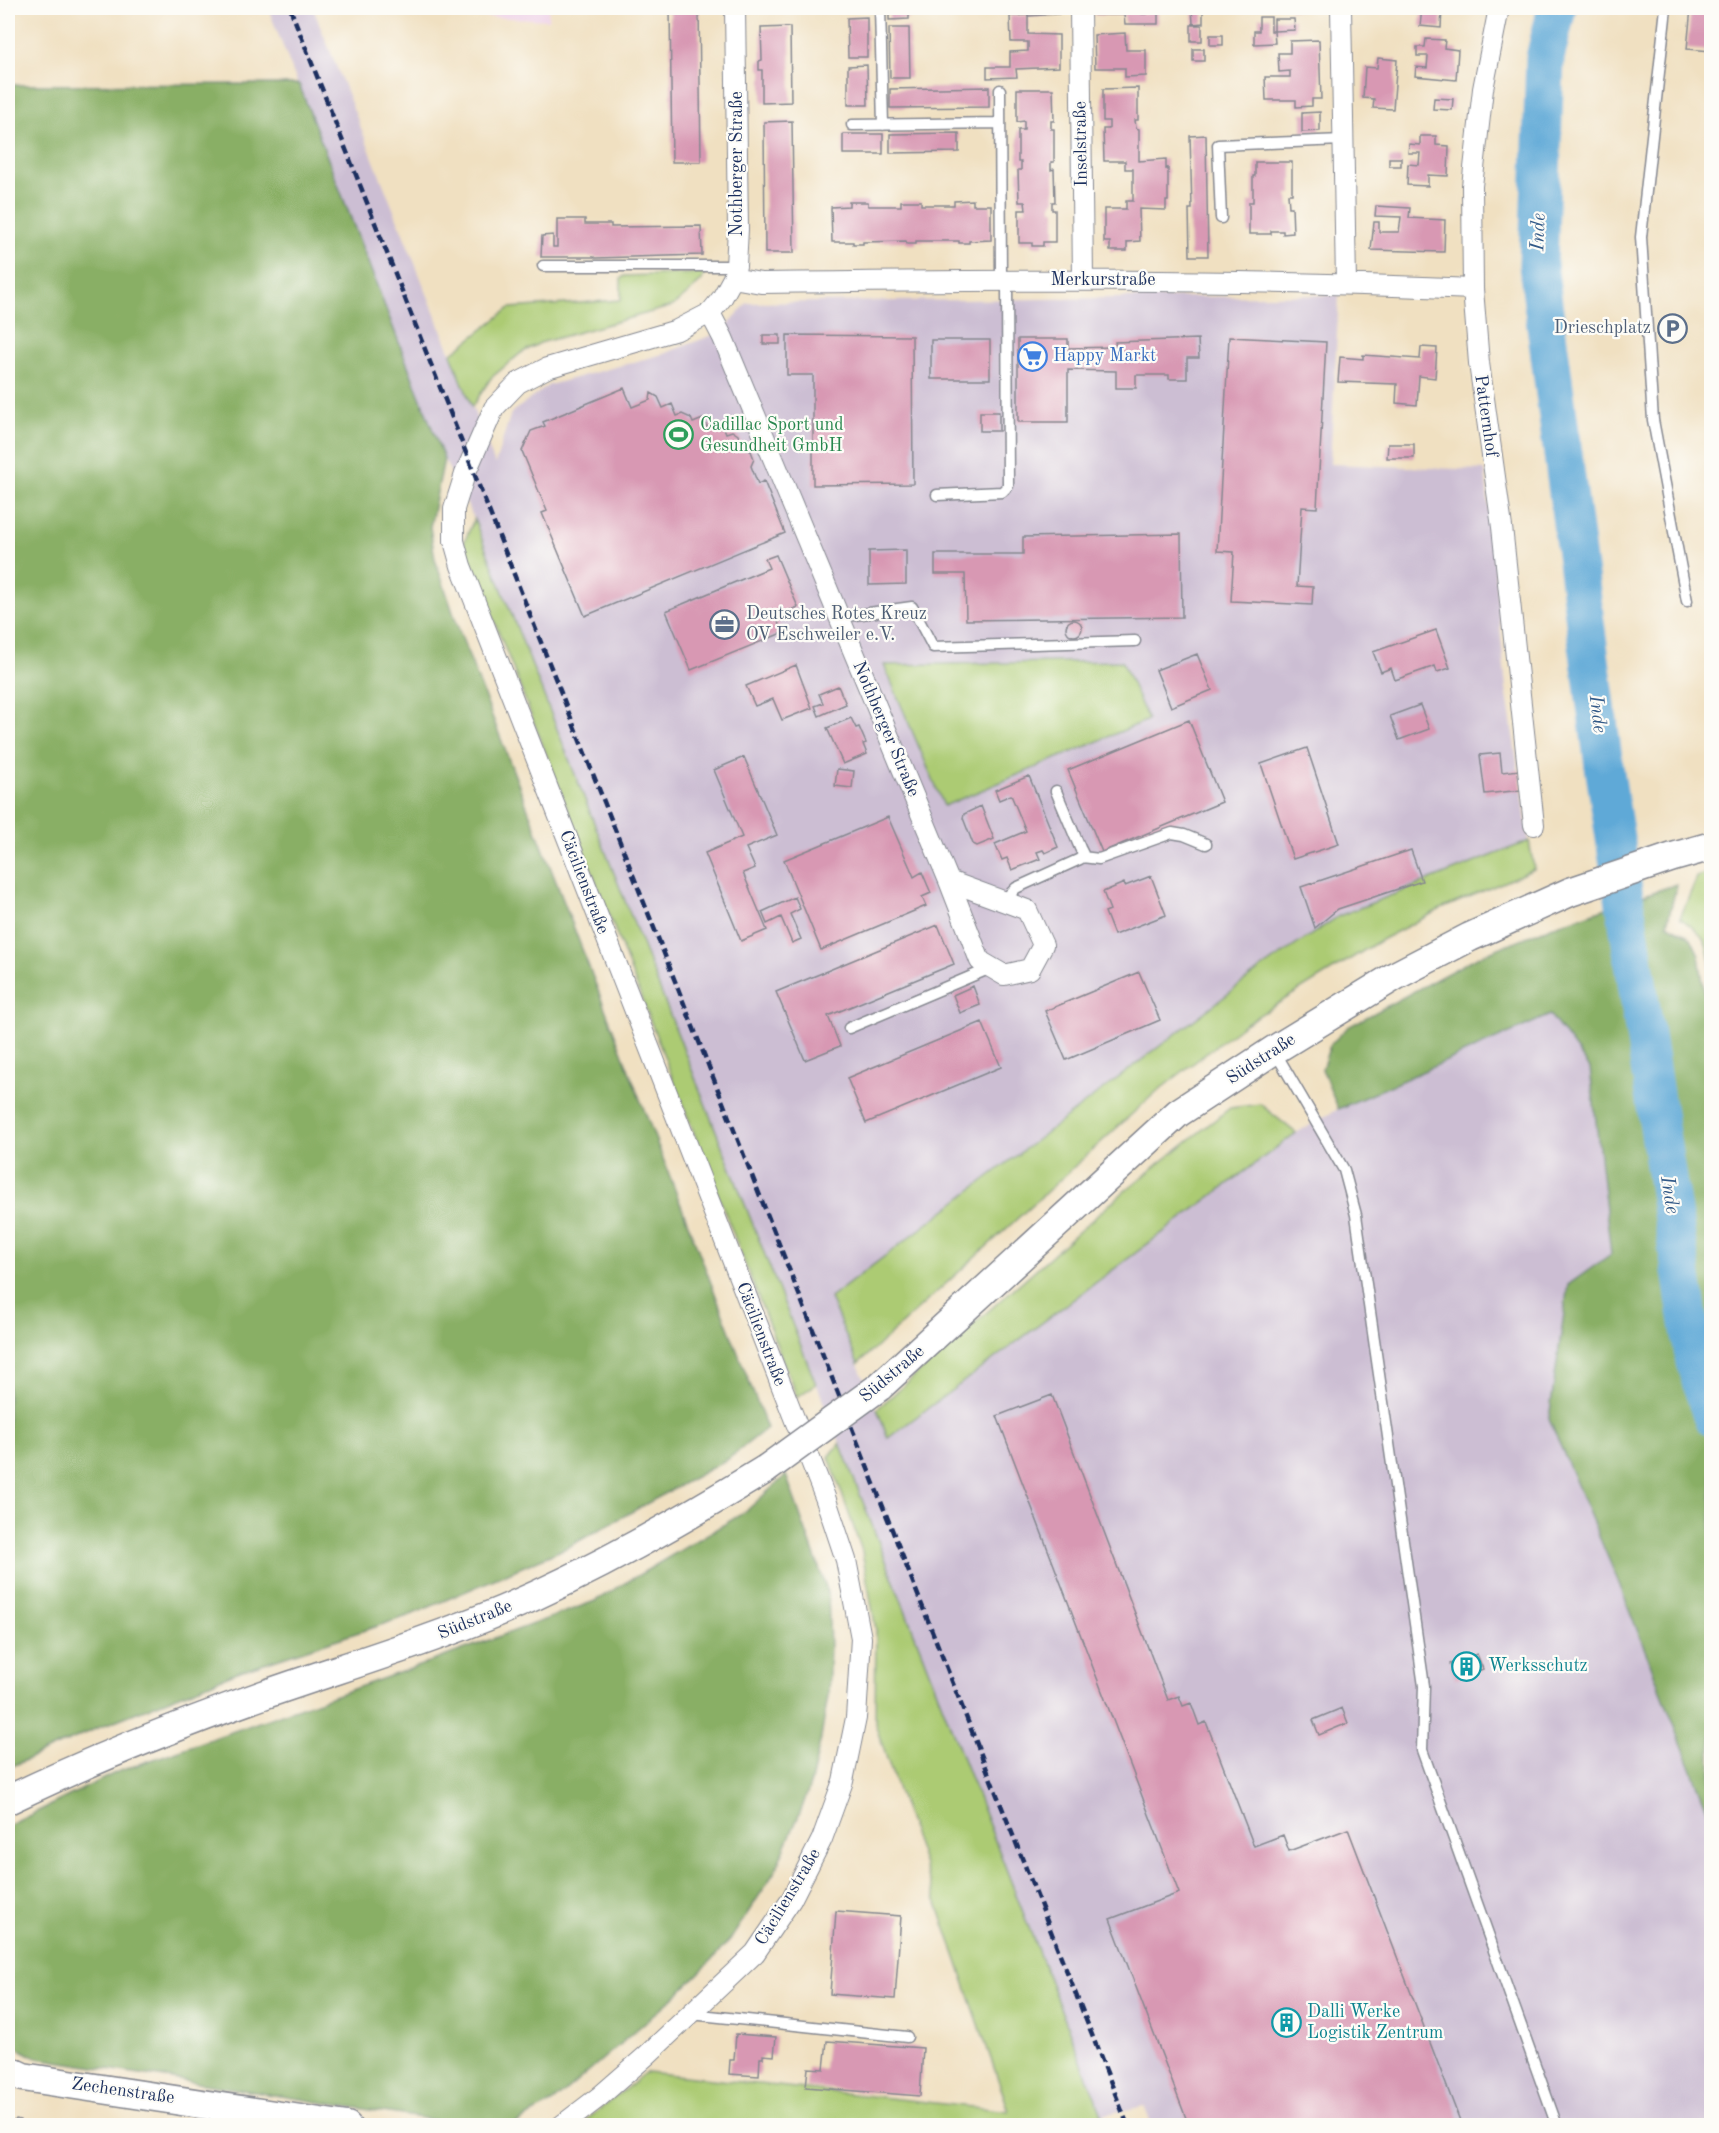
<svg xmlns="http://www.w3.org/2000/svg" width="1719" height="2133" font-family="'Old Standard TT',serif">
  <rect width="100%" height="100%" fill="#fdfcf7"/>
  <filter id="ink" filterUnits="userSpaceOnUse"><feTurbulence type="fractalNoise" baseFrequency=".0167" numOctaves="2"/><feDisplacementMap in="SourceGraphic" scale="12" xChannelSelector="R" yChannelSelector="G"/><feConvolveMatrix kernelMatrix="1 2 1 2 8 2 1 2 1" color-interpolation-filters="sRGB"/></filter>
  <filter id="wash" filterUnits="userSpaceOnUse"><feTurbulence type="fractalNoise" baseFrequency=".008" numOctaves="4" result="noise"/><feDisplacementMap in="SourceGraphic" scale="24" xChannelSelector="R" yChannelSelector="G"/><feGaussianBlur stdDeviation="1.35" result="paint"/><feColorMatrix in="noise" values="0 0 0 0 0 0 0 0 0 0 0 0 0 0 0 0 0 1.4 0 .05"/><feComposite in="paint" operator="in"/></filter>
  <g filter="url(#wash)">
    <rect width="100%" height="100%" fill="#f0e0c1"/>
    <path fill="#eed0e7" d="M315,8h234l-1,12z"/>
    <path fill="#ccbed3" d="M268,8h45l182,456 16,-51 38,-28 114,-31 60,-23 24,-28 592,-8 -9,169 155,6 21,218 23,153 -190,75 -77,52 -432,330 59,140 407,-305 42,-24 212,-94 40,53 21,187 -43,30 -19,134 69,162 93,238v306l-559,1 -8,-20 -42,9 -262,-672 -366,-924 -30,-60z"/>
    <path fill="#accb73" stroke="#647d68" stroke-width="1.5" d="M704,273l-2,7 -9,9 -20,17 -133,37 -19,10 -30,25 -19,29 -21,-53 59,-46 111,-8v-21l3,-3z
      M474,519l342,865 -19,13 -333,-854z
      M1122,661l26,59 -204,86 -60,-141z
      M1529,841l5,28 -95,41 -58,30 -138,85 -88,68 -297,271 -28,-66 432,-330 77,-52z
      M1711,872h1l-1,97c-3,-29 -8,-35 -31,-51l17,-41z
      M1260,1104l36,29 -408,305 -11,-29 250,-220 103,-81z
      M840,1443l262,672 4,10h-526l67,-53 362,39 -134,-387 1,-94 -14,-79 -33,-94z"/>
    <path fill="#89af65" stroke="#526f62" stroke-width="1.5" d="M299,84l145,375 -14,68 5,32 25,74 307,795 -39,31 -162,89 -155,67 -171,56 -138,55 -94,42v-1683z
      M1677,884l-10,40 24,14 8,17 13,93 -1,771 -93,-238 -69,-162 19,-134 43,-31 -21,-186 -40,-53 -212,94 -16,-40 8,-24 18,-18 131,-71 72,-29z
      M786,1475l42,118 2,55 -2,48 -7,42 -10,44 -9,26 -28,65 -42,64 -20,23 -33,33 -126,109 -39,23h-48l-429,-67 -29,-15v-217l109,-54 313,-110 165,-61 150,-89z"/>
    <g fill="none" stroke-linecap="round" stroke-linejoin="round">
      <path stroke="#5fa9d7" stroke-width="39" d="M1557,8l-12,50 -7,207 66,501 91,596 17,54"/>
    </g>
    <g id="blocks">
      <path fill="#d898b3" d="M670,8h29l2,154h-29z
        M889,8h20v11l-20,1z
        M1027,8h32v6l-31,2v18l31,1v32l-43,2 1,8 -30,1v-11h23v-15l18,-1v-9h-17l-1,-26 18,-1z
        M1093,8h49v6h5v-5h11v15h-33l-1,-9h-30z
        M1192,8h11v15l-10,1z
        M1290,8h26v1l-26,1z
        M1422,8h20l-1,20 -21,-2z
        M1691,8h21v43l-25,-2z
        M867,17v40h-19l-1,-39z
        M1259,17h12v14h3l1,12 -21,1v-13h5z
        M1274,19h20l1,11 -21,1z
        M1191,25h11v16h-11z
        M790,27l1,75 -29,1v-33h-3v-9l3,-1 -1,-32z
        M889,28h20l1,50h-20z
        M1125,33l1,17h20v26l-21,1v-9h-30l-1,-33z
        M1210,35h13v10h-13z
        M1426,39l19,1 -1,8 14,2 -2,30 -41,-4 1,-9 11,1 1,-12h-11v-9h8z
        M1319,40l2,59h-9v7l-16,1v-7h-30l-1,-23h25v-6l-11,1 -1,-19h12v-12z
        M1193,49h11v12h-11z
        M1378,58l19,2 -4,49 -20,-1 1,-9 -11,-1 2,-31 12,1z
        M867,65l1,40h-20v-39z
        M989,87v20l-99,1v-19z
        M1138,88v32h-3l1,8 3,1v32l27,-2v10l2,-1v33h-2v9l-27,-1 1,32 -13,1v9h-17v-9h-6v-33h22v-8h7v-32h-8v-8h-21l-1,-32h6v-8h-6v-32z
        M1017,89h36l1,32h-3v8h3v33h-3v8l3,-1 1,33h-3v8h3v32h-12v4h-11v-3h-13v-33h7l-1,-8h-6l-1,-32h3v-8h-3v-32h6v-9l-7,1z
        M1434,98l19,1 -1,11 -19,-1z
        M1320,112v19l-18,1v-19z
        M792,121l2,132h-29l-1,-131z
        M959,133v19l-69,1v-19z
        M843,134h40v20h-40z
        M1206,135l2,121h-18l-1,-47h3l-2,-73z
        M1420,136h16v9l13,1 -1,30 -20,-1v11l-21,-1 1,-21 11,1 1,-12h-12l1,-9 11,1z
        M1389,158h12v8h-12z
        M1255,162h37v32h-4l1,13h3l1,26 -10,1v-3h-12v3h-22v-32h4v-26h2z
        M973,200v5h18v35l-22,1v2h-10v-2h-43v3h-9l-1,-3 -43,1v2h-10v-2h-21l-1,-35 18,-1v-4h19v4h33v-5h20v4h33v-4z
        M1376,206l34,2 -1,10 36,2 -1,32 -73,-2 3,-28h5v10h20l2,-15 -26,-1z
        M557,219h28v5h26v3l90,-1 1,29 -107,3 -1,-1h-53l1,-21 11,-1v12h4z
        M763,335h17v9h-17z
        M787,335l125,1 1,148 -100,1v-110h-26z
        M1229,337l97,5 -9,166 -15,-1 -5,79 16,1 -1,18 -81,-4 3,-49 -17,-1z
        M1018,339h50v9l48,-1 -1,-5 83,-3 1,19h-12v21h-18v-4h-33v13h-20v-17l-48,-1v52h-50z
        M931,340h59v39h-59z
        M1421,347l16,1 -2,30 -16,-2 -2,29 -21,-2 1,-19 -59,-2 2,-25 23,2v-4l57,4z
        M624,388l8,19 18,-7 1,-7 7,4 5,11 9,-4 5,12 5,-2 9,4 2,5 10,-4 4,8 7,-3 10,4 2,5 6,-2 6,4 5,13 8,3 3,8 -3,7 7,18 6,-3 21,52 -200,83 -43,-103 5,-2 -25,-60 9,-20 14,-5 -2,-4z
        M980,412h19v19h-19z
        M1388,444h26v14h-27z
        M1181,534l1,83 -216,3 -1,-46h-30v-20h88v-17z
        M906,550v34l-37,1v-34z
        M776,555l22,52 -22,9 6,17 -91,37 -25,-59 103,-43 -4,-9z
        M1066 628a8 8 0 1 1 16 0a8 8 0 1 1-16 0Z
        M1436,630l14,38 -13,4 -2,-6 -40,14 -4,-12 -10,4 -8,-20z
        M1197,654l15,36 -41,17 -15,-37z
        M796,665l16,43 -30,12 -9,-21 -18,7 -9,-20z
        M838,686l8,18 -27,12 -4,-10 8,-3 -4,-9z
        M1420,705l9,24 -30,11 -9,-24z
        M851,718l5,10 3,-1 7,16 -3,1 4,10 -24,10 -16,-36z
        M1189,720l33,82 -120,50 -34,-82z
        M1307,748l32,96 -46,15 -32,-95z
        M1500,753l2,19 18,-2 2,20 -37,4 -5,-39z
        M744,757l33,78 -31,13 9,20 -12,5 24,57 -26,11 -36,-88 37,-16 -28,-67z
        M837,769l17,2 -2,17 -17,-2z
        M1029,776l29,71 -13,6 -2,-3 -6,2 3,7 -28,11 -5,-12 -5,2 -7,-16 31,-13 -15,-36 -12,5 -4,-10z
        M981,806l13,33 -17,7 -4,-2 -10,-26 1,-4z
        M888,817l26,60 8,-5 9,21 -9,4 4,9 -105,44 -37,-90z
        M1411,850l11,31 -84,28 -23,19 -14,-41z
        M1151,876l15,39 -52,20 -9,-23 5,-2 -7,-18 21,-9 1,3z
        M795,897l5,12 -10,5 11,25 -9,4 -11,-26 -14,7 -5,-12z
        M938,925l16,39 -126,52 12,30 -35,14 -29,-68z
        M1139,972l21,48 -94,40 -21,-49z
        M973,986l7,19 -20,8 -7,-18z
        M982,1022l19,45 -135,56 -19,-45z
        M1052,1395l116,305 11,-4 4,10 8,-3 8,22 7,-3 48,124 29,-11 6,16 59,-22 114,297h-273l-79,-207 69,-26 -182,-477z
        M1477,1654l6,15 -27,10 -6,-15z
        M1342,1708l6,15 -29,12 -6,-15z
        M836,1911l65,5 -6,83 -65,-5z
        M736,2034l40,3 -2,19 -11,-1v3h-3l-1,18 -30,-2 1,-14h4z
        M827,2041l96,7 -3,48 -114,-9 2,-19 16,1z
        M16,2119l4,1v2l15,2 1,-2 4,1v3h-32v-6l7,1z"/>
    </g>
  </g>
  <g filter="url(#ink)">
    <use href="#blocks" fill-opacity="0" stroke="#868890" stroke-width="1.5"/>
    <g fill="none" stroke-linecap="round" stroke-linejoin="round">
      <defs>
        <path id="lane" d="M880,8l3,117
          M1666,8l-25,229 12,183 34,181
          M1000,90l1,190
          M852,125l148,-2
          M1221,218l-3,-73 125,-5
          M543,266h193
          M937,495l65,-3 6,-6 -1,-206
          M840,617l72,-10 21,40 202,-6
          M1082,857l17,2 73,-26 12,2 22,9
          M1003,901l13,-13 64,-29 3,-5 -3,-6 -24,-57
          M849,1028l142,-60
          M1274,1050l70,120 12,45 68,471 -2,64 135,376
          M691,2014l216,23"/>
        <path id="street" d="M1080,8l3,272
          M1341,8l5,275
          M1499,8l-16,81 -11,97 1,103 6,74 23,164 32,298
          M733,278l28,5c237,-3 474,-5 712,6
          M710,313l13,25 226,543 31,80 24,14 26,-6 13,-24 -16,-35 -78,-29
          M561,2126l38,-29 47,-41 109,-103 36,-53 31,-61 21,-58 13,-63 5,-80 -15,-78 -21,-63 -364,-931 -7,-25v-32l11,-35 29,-66 24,-25 29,-15 130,-38 33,-17 12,-15 11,-20 3,-12 2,-37 -3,-221"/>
        <path id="secondary" d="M879,1387l299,-274 96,-63 121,-74 75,-39 100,-45 103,-35 39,-11
          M8,1800c83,-40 168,-74 255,-105 80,-28 161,-52 240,-85 91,-39 178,-89 263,-141
          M8,2070l15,7 324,49"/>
      </defs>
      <use href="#lane" stroke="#868890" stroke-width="13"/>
      <use href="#street" stroke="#868890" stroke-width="22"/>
      <use href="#secondary" stroke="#868890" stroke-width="31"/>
      <use href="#lane" stroke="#fff" stroke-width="10"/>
      <use href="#street" stroke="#fff" stroke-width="20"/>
      <use href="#secondary" stroke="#fff" stroke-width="28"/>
      <path stroke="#1b2f5e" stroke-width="4.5" stroke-dasharray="9 4.5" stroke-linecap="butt" d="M290,8l838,2118"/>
      <defs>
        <path id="secondary-bridge" d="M766,1469l113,-82"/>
      </defs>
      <use href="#secondary-bridge" stroke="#868890" stroke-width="31" stroke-linecap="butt"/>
      <use href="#secondary-bridge" stroke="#fff" stroke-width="28"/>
    </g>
  </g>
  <defs>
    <symbol id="parking-ring" viewBox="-11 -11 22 22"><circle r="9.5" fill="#fdfcf7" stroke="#5c6f8a" stroke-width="1.5"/><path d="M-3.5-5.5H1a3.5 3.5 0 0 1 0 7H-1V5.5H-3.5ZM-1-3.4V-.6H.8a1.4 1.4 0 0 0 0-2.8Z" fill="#5c6f8a"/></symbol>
    <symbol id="supermarket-ring" viewBox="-11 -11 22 22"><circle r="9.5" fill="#fdfcf7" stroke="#3f7fe0" stroke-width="1.5"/><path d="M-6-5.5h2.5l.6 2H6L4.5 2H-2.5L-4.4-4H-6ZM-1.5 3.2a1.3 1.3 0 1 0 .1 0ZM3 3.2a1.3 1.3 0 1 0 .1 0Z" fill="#3f7fe0"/></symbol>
    <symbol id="stadium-ring" viewBox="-11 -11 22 22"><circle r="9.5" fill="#fdfcf7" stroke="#2e9e5b" stroke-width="1.5"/><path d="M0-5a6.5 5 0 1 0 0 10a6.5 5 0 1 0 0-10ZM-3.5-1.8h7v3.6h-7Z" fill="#2e9e5b"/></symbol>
    <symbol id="office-ring" viewBox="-11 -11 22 22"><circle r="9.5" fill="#fdfcf7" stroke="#5c6f8a" stroke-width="1.5"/><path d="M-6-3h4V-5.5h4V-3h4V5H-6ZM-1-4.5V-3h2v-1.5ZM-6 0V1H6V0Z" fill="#5c6f8a"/></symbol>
    <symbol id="building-ring" viewBox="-11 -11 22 22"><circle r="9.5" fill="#fdfcf7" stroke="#0f9aa8" stroke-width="1.5"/><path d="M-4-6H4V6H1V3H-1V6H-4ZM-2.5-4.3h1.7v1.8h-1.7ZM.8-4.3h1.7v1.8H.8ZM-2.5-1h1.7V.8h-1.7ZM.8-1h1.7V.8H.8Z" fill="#0f9aa8"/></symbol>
  </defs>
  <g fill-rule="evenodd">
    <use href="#parking-ring" x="1656" y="312" width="33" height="33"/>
    <use href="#supermarket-ring" x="1016" y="340" width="33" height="33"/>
    <use href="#stadium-ring" x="662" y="418" width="33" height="33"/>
    <use href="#office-ring" x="708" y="608" width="33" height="33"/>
    <use href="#building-ring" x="1450" y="1650" width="33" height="33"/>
    <use href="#building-ring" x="1270" y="2006" width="33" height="33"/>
  </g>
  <g text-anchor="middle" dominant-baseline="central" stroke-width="4.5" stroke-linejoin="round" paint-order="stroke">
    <g font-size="18" fill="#1b2f5e" stroke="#fdfcf7">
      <text transform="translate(1081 144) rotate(-91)">Inselstraße</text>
      <text transform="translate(737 164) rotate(-90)">Nothberger Straße</text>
      <text x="1103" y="280">Merkurstraße</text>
      <text transform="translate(1486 416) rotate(82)">Patternhof</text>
      <text transform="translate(886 729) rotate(67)">Nothberger Straße</text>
      <text transform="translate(584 882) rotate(69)">Cäcilienstraße</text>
      <text transform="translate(1261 1059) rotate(-33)">Südstraße</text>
      <text transform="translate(761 1334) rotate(69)">Cäcilienstraße</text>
      <text transform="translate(892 1374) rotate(-40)">Südstraße</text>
      <text transform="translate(475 1620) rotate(-22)">Südstraße</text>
      <text transform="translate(788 1897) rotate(-59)">Cäcilienstraße</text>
      <text transform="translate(123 2091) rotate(8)">Zechenstraße</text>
    </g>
    <g font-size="18" fill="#4e5e75" stroke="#fdfcf7" text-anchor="end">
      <text x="1651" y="328">Drieschplatz</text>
      <text x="746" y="614" text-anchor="start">Deutsches Rotes Kreuz<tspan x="746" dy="21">OV Eschweiler e.V.</tspan></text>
    </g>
    <g font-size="18" fill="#366cbe" stroke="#fdfcf7" text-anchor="start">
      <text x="1053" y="356">Happy Markt</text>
    </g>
    <g font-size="18" fill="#27864d" stroke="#fdfcf7" text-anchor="start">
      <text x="700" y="425">Cadillac Sport und<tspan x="700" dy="21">Gesundheit GmbH</tspan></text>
    </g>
    <g font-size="18" fill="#0d838f" stroke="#fdfcf7" text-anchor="start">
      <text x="1488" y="1666">Werksschutz</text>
      <text x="1307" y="2012">Dalli Werke<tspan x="1307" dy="21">Logistik Zentrum</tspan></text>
    </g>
    <g font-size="20" font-style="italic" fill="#335a88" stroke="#fdfcf7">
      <text transform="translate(1539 232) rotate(-88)">Inde</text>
      <text transform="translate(1597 714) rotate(83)">Inde</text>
      <text transform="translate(1669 1195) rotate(81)">Inde</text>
    </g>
  </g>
  <rect width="1719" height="2133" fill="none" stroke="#fdfcf7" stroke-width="30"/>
</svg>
